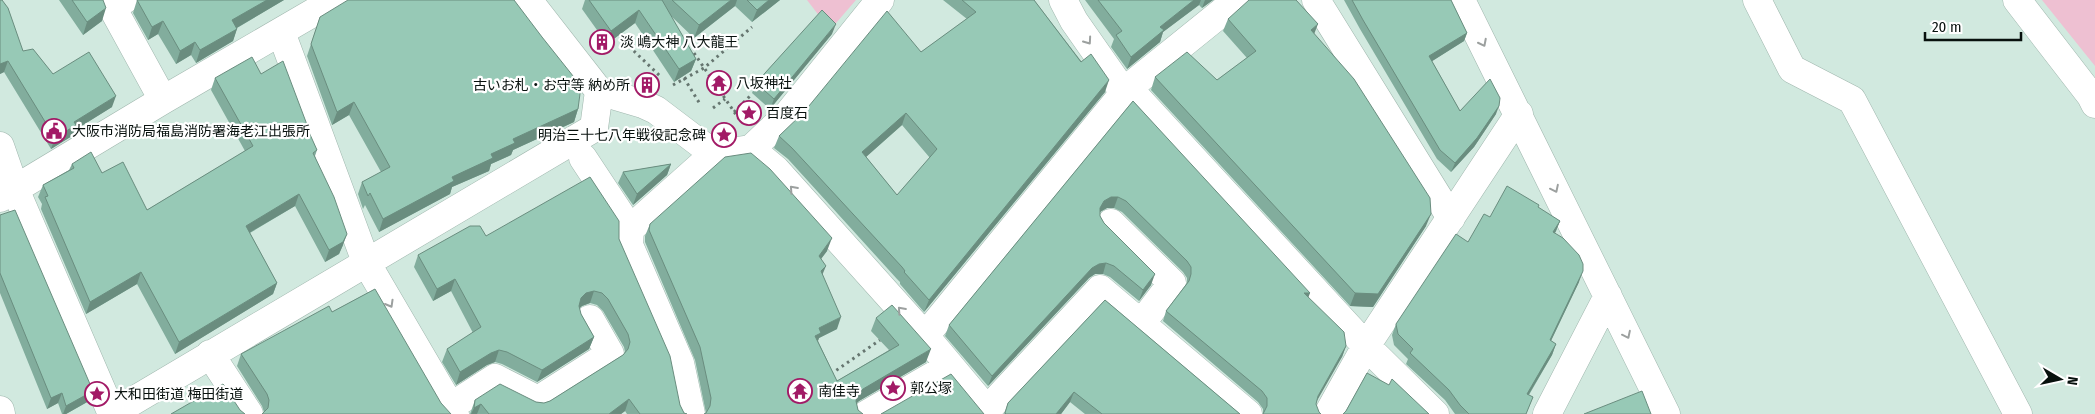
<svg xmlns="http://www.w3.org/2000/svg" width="2095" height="414" font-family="'Fira Sans Condensed','Noto Sans JP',sans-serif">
  <rect width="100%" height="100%" fill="#d1e9df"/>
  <path fill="#eec0d2" d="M807,0h49l-26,30z
    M2042,0h53v66z"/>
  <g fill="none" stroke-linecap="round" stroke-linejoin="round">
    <defs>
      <path id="minor" d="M124,0l-12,7 51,93
        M1063,0l11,21 44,63 10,4 238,258 69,68
        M1316,0l135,218
        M1461,0l205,414
        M1757,0l35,69 60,31 166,314
        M2017,0l74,96 4,8
        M281,32l85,230 89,152
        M599,91l44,13 13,6 58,44 37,-5 37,-35 92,-114
        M0,146l15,43 97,225
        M751,149l25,21 149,166 62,74 2,4
        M583,158l47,71
        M0,198l163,-98 172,-100
        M1111,223l61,60 -31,41
        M925,336l203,-248 109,-88
        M210,354l39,60
        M450,407l45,-29 43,22 72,-46 -20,-35
        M987,410l113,-121 148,125
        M111,414l483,-286 5,-37 -71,-91
        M691,414l-11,-51 -51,-118 1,-16 84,-75
        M867,414l83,-48
        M1328,414l38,-68 153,-232
        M1547,414l61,-118"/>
      <path id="major" d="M0,410l1,4"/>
    </defs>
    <use href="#minor" stroke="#a0b7ae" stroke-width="29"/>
    <use href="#major" stroke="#a0b7ae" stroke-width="29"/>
    <path stroke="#667670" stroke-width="3" stroke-dasharray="2.5 4" stroke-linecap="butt" d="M615,33l46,44
      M694,53l45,66
      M684,78l16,26
      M673,85l31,-17 48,-41
      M713,108l12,-9
      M734,112l17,-17
      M831,374l49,-34"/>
    <use href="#minor" stroke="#fff" stroke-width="28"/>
    <use href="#major" stroke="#fff" stroke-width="28"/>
  </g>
  <path fill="#82ad9d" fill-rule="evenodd" d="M0,0l23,51 30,23 59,33 -37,23 -3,6 -21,13 -47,-77 -4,2z
    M59,0h44l-1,21 -19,14z
    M137,0h147l-47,28 -4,13 -37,22 -5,-8 -15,9 -18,-30 -10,6 -15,-27z
    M585,0h195l-28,22 -17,-16 -41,32 -23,-22 25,43 -5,12 -17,11 -39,-59 -28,21 -25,-35z
    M943,0h91l71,92 -181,220 -24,-28v-2l-3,-3 -109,-120 -14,-11 5,-12 142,-84 46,-33zM902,125l28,33 -33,37 -31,-38z
    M1085,0h128l-11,8 -3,-3 -36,27 -3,10 -33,27 -16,-22 3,-8z
    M1344,0h107l16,33 -3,8 -32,20 28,50 36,3 -22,33 -23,25 -14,-13 -77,-130z
    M320,17l258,92 -4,13 -61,28 -2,5 -20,9 -2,7 -37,16 -2,7 -71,38 -14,-27 -2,4 -5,-15 4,-12 19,-10 -32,-57 -17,10 -25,-69z
    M1228,19l86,15 112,192 -53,81 -23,-1 -199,-216 4,-13 62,3 30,-22 -24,-27z
    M832,34l-62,75 -18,-16 4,-10z
    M261,74l48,56 -1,2 9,18 -2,6 28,89 -4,9 -14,8 -30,-56 -45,27 27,50 -4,11 -98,60 -38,-70 -51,30 -45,-105 1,-5 -4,-7 5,-12 26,-15 3,-6 30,9 45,37 98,-59 -34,-61 4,-12z
    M1133,101l176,197 37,48 -4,11 -79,57v-5l-5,-7 -95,-81 3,-10 21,-28v-5l-4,-6 -61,-60 -8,-4h-7l-7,4v4l4,7 47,62 -12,16 -29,-24 -7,-3h-8l-6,4 -101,108 -43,-50 4,-11z
    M671,164l-4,11 -34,30 -15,-22 5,-11z
    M1538,208l22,13 -5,12 24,49 -28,59 5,3 -4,11 -23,40 4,2 -7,17h-71l-10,-14 -39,-36 2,-5 -14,-14 -2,-10 4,-11 72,-82z
    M0,215l89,186 -23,13h-4l-4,-11 -11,6 -47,-116z
    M650,224l177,27 -6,8 1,15 15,55 -18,9 -1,3 19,40 52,-31 -18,-19 5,-13 50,44 -67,39 -3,2 2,7 -152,3 -11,-53 -50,-118v-6z
    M486,236l133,3 61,166 4,8 3,1h-60l-2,-3 -4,3h-151l5,-14 61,2 8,1 6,-2 73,-46 2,-3 -1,-5 -21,-36 -6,-6 -7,-2 -8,3 -3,2 2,6 13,23 -5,12 -52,33 -35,-18 -7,-2 -8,3 -31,20 -14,-23 5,-13 26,-16 -22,-42 -18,10 -19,-34 4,-12z
    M375,289l-111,123 -2,-6 -25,-40 4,-12 91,-42z
    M1105,300l135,114h-155l-15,-12 -9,12h-57l4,-11z"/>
  <path fill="#6a8d7f" d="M267,0h17l-56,33 4,-13z
    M731,0h6l-2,6 -41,32 5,-13z
    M769,0h11l-28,22 5,-12z
    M1194,0h7l-2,5 -36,27 -3,10 -33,27 4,-12 29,-30z
    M1205,0h8l-11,8z
    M106,8l-4,13 -19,14 4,-13z
    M639,10l-4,13 -28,21 4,-13z
    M163,21l-5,13 -10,6 4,-13z
    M836,24l-4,10 -62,75 4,-10z
    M1318,24l-5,13 -2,-7z
    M237,29l-4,12 -37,22 4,-13z
    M1467,33l-3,8 -38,24 3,-9z
    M195,42l-4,13 -15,9 4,-13z
    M696,59l-5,12 -17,11 5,-13z
    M8,61l-4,11 -4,2v-10z
    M1109,80l-4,12 -181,220 5,-12z
    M116,96l-4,11 -37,23 -3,6 -21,13 4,-11 19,-16z
    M354,102l-5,13 -17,10 5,-13z
    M1499,106l-3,8 -22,33 -23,25 4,-9z
    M578,109l-4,13 -61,28 -2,5 -20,9 -2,7 -37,16 -2,7 -71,38 4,-13 108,-65 22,-15z
    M906,113l-4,12 -44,39 4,-12z
    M671,164l-4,11 -34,30 4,-11z
    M299,194l-4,12 -53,31 4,-11z
    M1111,197h7l-4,11h-7l-7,4v-4l4,-7z
    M1431,214l-5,12 -53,81 -23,-1 5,-13z
    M1560,221l-4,10 -7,12 4,-11z
    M347,234l-4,11 -4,9 -14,8 4,-12z
    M832,238l-5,13 -13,17 5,-12z
    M1106,263l-3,11h-8l-6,4 -101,108 4,-10 100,-108 7,-4z
    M826,266l-5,12v-7z
    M1583,271l-4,11 -33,69 4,-11z
    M141,272l-4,12 -51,30 4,-12z
    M1155,274l-4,11 -12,16 4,-11z
    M455,279l-4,12 -18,10 4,-12z
    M277,283l-4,11 -98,60 4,-12z
    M594,291l-4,12 -8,3 -5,5 4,-13 5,-5z
    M1304,293h6l-4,11z
    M841,317l-4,12 -18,9 -3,7 -1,-9 4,-8z
    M594,337l-5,12 -52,33 5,-12z
    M1556,344l-4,11 -29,49 4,-10z
    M1346,346l-4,11 -28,49 4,-10z
    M931,349l-5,13 -67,39 -6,6 5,-13 5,-5z
    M499,350l-4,12 -8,3 -31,20 4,-13 31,-19z
    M93,391l-4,10 -23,13h-3l3,-8z
    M1074,392l-4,10 -9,12h-5z
    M62,393l-4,10 -11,6 4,-11z
    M629,399l-4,12 -4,3h-12z
    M481,404l-4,10h-6l3,-6z"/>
  <path fill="#97c9b6" stroke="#6a8d7f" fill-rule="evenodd" d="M0,0h2l6,8 15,43 10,-2 20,25 36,-22 27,44 -42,26 2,3 -21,13 -47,-77 -8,3z
    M72,0h31l3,8 -19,14z
    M137,0h130l-35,20 5,9 -37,21 -5,-8 -15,9 -17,-30 -11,6z
    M348,0h166l28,37 39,49 -3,23 -65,30 2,4 -24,11 2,4 -41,19 2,4 -71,38 -13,-26 -2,3 -6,-14 28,-15 -36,-65 -17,10 -26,-68 9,-27z
    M589,0h73l34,59 -17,10 -40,-59 -28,21z
    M672,0h59l-32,25z
    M747,0h22l-12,10z
    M962,0h72l47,62 10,-8 18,26 -180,220 -25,-28 1,-1 -3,-4 -110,-119 -13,-12 25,-24 83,-101 34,41 55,-40zM906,113l31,36 -40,46 -35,-43z
    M1098,0h96l-34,27 4,3 -33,27 -15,-22 6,-4z
    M1249,0h47l22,24 -7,6 43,49 76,119 1,16 -53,80 -23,-1 -200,-216 32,-25 30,28 39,-29 -28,-32z
    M1352,0h99l16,33 -38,23 31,55 30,-32 10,19 -1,8 -22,32 -22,25 -15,-13 -77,-130z
    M822,10l14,14 -62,75 -18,-16z
    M252,57l9,17 22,-13 26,69h-1l9,20 -4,3 21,44 13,37 -4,8 -14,8 -30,-56 -53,32 31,57 -98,59 -38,-70 -51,30 -45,-105 3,-1 -5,-11 31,-17 -2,-4 19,-12 11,21 21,-11 24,48 106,-64 -38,-68z
    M1133,101l177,192h-6l40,39 2,14 -28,50 -2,8 3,8 2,2h-58l4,-8v-8l-5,-7 -96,-80 23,-30 2,-7v-7l-4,-6 -61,-60 -8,-4h-7l-7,4 -4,7v8l4,7 51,51 -12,16 -29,-24 -8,-3 -7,1 -7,4 -100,108 -43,-51z
    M751,153l19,16 62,69 -13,18 7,10 -5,5 20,46 -22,11 2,5 -6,3 22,45 62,-36 -23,-27 16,-13 39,44 -68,40 -5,5 -2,7 2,9 5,4h-159l2,-1 4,-7 1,-8 -11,-51 -51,-117 1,-6 75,-67z
    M671,164l-34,30 -14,-22z
    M590,177l29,44v18l51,117 10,49 4,8 3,1h-47l-11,-15 -20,15h-120l-8,-10 -7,4 1,-8 25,-16 36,18 8,1 6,-2 73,-46 5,-6 2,-7 -2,-8 -20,-35 -6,-6 -8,-2 -8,2 -5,5 -2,8 2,8 13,23 -52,33 -35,-18 -8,-2 -8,3 -31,19 -13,-23 34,-22 -26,-48 -18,10 -19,-34 52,-29h10l6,10z
    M1507,186l32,19 -1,2 22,14 -7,11 10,6 16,17 4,9v7l-33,69 6,4 -29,50 6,3 -7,17h-57l-9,-9 -11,-15 -39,-37 3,-4 -15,-15 -2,-10 60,-90 12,8 16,-28 6,3z
    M15,210l78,181 -27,15 -4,-13 -11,5 -51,-125v-58z
    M375,289l66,114 10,11h-189l6,-6 1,-8 -2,-6 -26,-40 88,-48 3,6z
    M1105,300l135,114h-138l-28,-22 -18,22h-50l-1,-1 3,-10z
    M1367,373l22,12 3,-6 37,35h-86l3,-3z
    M951,374l33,40h-103z
    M223,384l17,26 5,4h-74z
    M1642,391l9,23h-67z"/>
  <defs><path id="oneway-chevron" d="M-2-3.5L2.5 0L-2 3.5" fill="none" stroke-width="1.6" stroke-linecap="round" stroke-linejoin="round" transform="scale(1.25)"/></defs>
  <g stroke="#9ca09f">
    <use href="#oneway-chevron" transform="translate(1088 41) rotate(55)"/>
    <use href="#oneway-chevron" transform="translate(1483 43) rotate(63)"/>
    <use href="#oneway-chevron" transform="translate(793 189) rotate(-132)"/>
    <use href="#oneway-chevron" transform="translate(1555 189) rotate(64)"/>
    <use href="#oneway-chevron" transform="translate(390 304) rotate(60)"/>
    <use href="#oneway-chevron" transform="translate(901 310) rotate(-132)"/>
    <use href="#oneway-chevron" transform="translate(1627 335) rotate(64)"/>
  </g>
  <defs>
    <symbol id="building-ring" viewBox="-11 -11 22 22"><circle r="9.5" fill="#fff" stroke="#a21a66" stroke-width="1.5"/><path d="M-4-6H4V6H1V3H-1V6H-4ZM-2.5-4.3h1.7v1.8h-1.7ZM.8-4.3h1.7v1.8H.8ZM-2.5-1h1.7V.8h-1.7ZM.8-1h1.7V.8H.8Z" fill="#a21a66"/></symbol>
    <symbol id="temple-ring" viewBox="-11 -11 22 22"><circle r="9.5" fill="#fff" stroke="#a21a66" stroke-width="1.5"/><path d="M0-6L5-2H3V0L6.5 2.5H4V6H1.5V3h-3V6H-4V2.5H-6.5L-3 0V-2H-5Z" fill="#a21a66"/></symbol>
    <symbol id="sight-ring" viewBox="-11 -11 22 22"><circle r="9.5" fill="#fff" stroke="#a21a66" stroke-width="1.5"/><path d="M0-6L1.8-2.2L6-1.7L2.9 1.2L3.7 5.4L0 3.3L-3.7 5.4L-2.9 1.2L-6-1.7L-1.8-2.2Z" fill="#a21a66"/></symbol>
    <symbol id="civic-ring" viewBox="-11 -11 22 22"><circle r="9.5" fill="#fff" stroke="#a21a66" stroke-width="1.5"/><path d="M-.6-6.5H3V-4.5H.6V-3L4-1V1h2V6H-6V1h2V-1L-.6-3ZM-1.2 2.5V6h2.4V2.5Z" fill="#a21a66"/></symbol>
  </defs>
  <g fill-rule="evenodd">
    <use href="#building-ring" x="588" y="28" width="28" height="28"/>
    <use href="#temple-ring" x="705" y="69" width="28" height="28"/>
    <use href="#building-ring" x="633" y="71" width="28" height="28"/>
    <use href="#sight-ring" x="735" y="99" width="28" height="28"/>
    <use href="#civic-ring" x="40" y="117" width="28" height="28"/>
    <use href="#sight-ring" x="710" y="121" width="28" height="28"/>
    <use href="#sight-ring" x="879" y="374" width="28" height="28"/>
    <use href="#temple-ring" x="786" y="377" width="28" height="28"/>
    <use href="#sight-ring" x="83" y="380" width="28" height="28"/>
  </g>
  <g text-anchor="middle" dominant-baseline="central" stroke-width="4.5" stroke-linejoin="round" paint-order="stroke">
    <g font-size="14" fill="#08110e" stroke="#fff" text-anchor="start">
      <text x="620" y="42">淡 嶋大神 八大龍王</text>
      <text x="736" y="83">八坂神社</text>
      <text x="630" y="85" text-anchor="end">古いお札・お守等 納め所</text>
      <text x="766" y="113">百度石</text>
      <text x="72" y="131">大阪市消防局福島消防署海老江出張所</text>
      <text x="706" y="135" text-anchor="end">明治三十七八年戦役記念碑</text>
      <text x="910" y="388">郭公塚</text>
      <text x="818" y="391">南佳寺</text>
      <text x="114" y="394">大和田街道 梅田街道</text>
    </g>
  </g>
  <g transform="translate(2060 379) rotate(99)" stroke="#ffffff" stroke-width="4" paint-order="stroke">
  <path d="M0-4L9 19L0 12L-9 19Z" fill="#08110e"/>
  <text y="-8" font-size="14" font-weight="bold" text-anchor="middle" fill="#08110e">N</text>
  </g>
  <path d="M1925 32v8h96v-8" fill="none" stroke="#08110e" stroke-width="2.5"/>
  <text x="1932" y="32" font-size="15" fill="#08110e" stroke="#ffffff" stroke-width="4" paint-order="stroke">20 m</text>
</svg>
